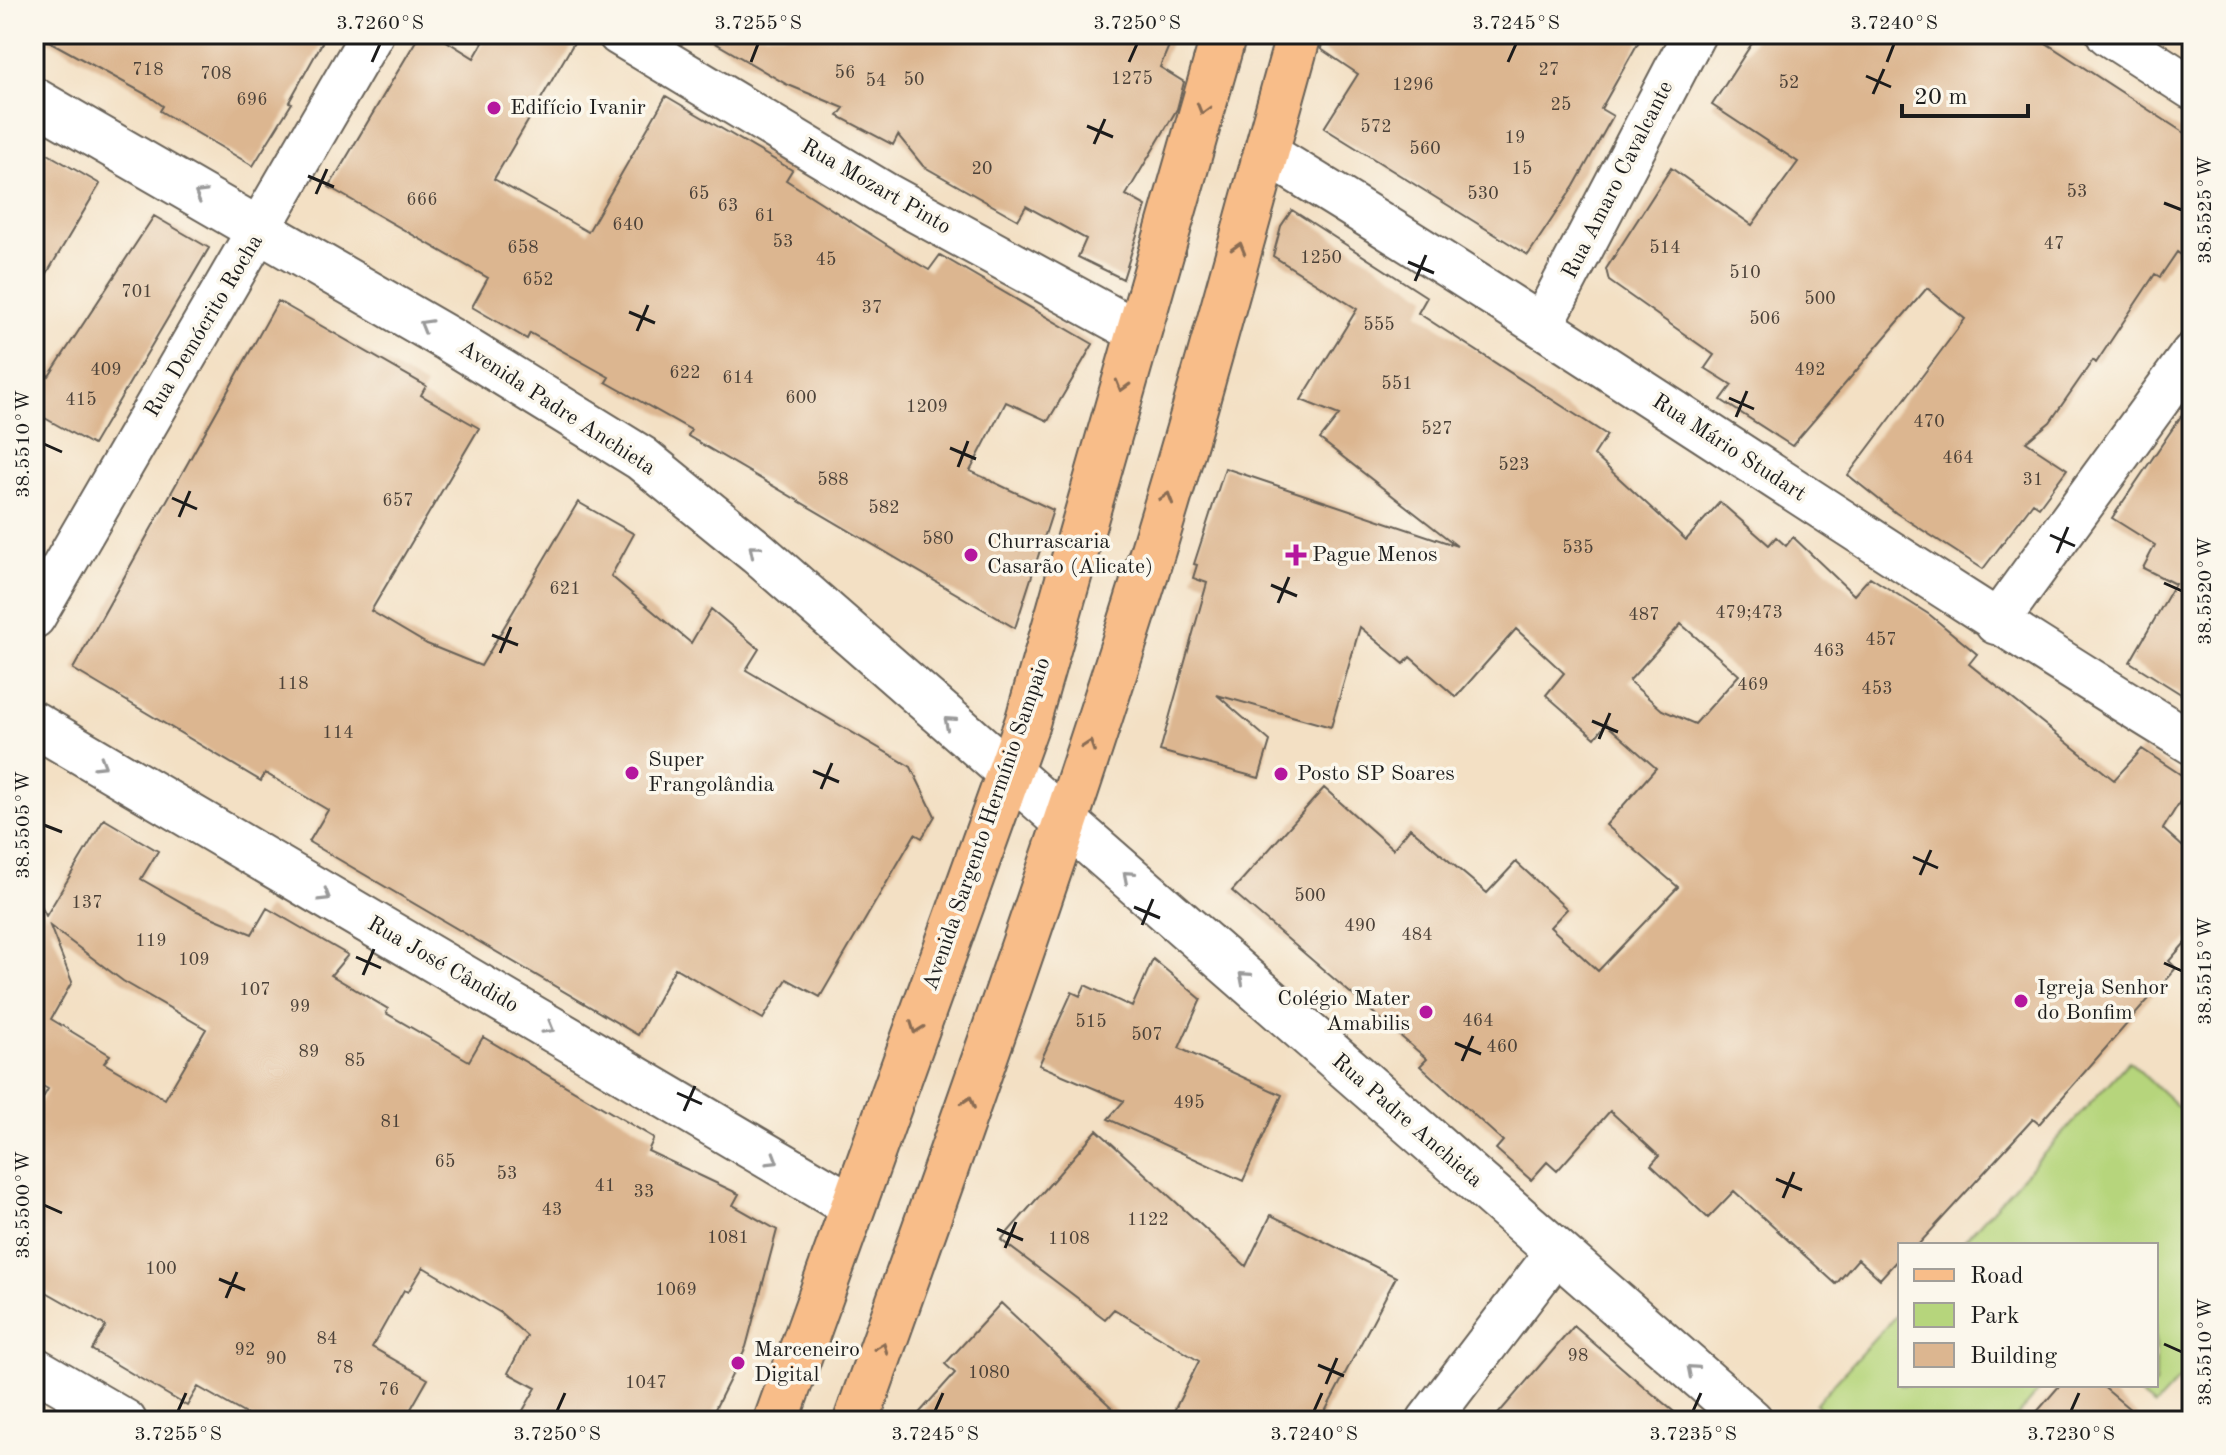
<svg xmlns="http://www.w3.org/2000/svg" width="2226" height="1455" font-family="'Old Standard TT',serif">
  <rect width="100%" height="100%" fill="#fbf7ec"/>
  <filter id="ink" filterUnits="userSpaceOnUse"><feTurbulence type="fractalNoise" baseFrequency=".0125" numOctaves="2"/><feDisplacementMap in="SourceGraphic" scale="16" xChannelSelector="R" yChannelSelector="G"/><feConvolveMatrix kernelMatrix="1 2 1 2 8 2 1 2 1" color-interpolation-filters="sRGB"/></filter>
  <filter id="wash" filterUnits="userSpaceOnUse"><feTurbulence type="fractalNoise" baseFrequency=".006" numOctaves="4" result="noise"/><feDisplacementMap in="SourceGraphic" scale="32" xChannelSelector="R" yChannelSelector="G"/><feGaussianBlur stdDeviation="1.8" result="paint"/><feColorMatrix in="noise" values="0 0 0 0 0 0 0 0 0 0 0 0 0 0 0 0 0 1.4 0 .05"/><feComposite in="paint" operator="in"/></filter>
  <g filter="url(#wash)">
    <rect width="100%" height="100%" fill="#f3e0c4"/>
    <path fill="#b6d57c" stroke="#69784c" stroke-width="2" d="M2129,1061l63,59v246l-37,40 -28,-21h29v-140h-196z
      M1900,1311v74h143l-30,36h-178l-20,-17z"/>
    <g id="blocks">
      <path fill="#dcb690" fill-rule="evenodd" d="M36,34h291l-38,68 3,1 -39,63 -93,-55 3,-5 -14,-10z
        M420,34h15l39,24 14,-24h91l-85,145 94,53 78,-136 126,74 -6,10 117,75 26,15 11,-15 153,89 -45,77 -42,-19 -36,69 83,39 -38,118 -327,-192 3,-6 -85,-48 3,-5 -79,-44 -3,6 -55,-32 16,-29 -159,-91z
        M700,34h474l-14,33 24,15 -7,27 -51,86 20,11 -23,73 -45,-22 8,-18 -60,-33 -8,14 -95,-54 -25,-31 -5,10 -55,-29 6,-8 -58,-24z
        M1323,34h320l-42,75 12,7 -39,70 -46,69 -204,-127 34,-54 -37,-25z
        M1758,34h274l160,104v125l-15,-11 -17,25 -5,-3 -59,89 -3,-3 -43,62 -24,20 41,27 -28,38 -6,-4 -50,66 -87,-56 -48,-38 117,-156 -38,-31 -135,158 -71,-46 11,-15 -27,-17 9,-13 -105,-74 -3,-12 65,-101 81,57 46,-63 -86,-57z
        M34,146l66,38 -66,111z
        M1292,210l135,87 -9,16 189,122 -13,20 92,85 34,-38 49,43 7,-8 10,9 7,-9 61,58 16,-18 60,38 47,39 -8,10 145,116 28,-31 50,33 -29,47 29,26v80l-23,26 7,7 -137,156 -6,-5 -115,126h-18v12l-20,22 -22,-20 -22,25 -102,-93 -26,27 -57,-53 8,-9 -49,-45 -53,60 -10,-9 -16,18 -35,-31 7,-8 -83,-75 7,-7 -195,-168 92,-103 69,61 17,-21 77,65 29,-31 51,47 -17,18 48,44 80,-84 -72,-62 50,-57 -50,-44 -11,14 -49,-43 18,-22 -48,-44 -60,68 -46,-40 -6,7 -44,-37 -29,100 -114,-32 53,46 -11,37 -99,-27 47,-168 -14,-5 4,-13 -3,-1 31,-96 232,78 -137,-107 19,-24 -38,-15 56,-91 -84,-53 8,-30zM1681,624l58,51 -44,49 -33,-14 -33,-29z
        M154,216l55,32 -116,197 -59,-33v-46l15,10z
        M278,301l148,85 -5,9 58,33 -108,183 56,33 54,22 97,-164 56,32 -23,42 80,67 20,-34 48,40 -13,21 165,97 24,49 -13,22 -7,-4 -95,163 -33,-18 -24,40 -88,-51 -37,67 -329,-193 19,-32 -63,-37 -4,8 -188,-112z
        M2192,400v301l-62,-39 45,-78 -32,-16 12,-23 -43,-27z
        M104,819l54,32 -17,28 56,32 55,23 15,-26 81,47 -17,20 57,34 -2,4 83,48 14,-24 171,101 -6,13 91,43 -6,11 44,25 -31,117 -37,74h-192l19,-33 -28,-15 19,-37 -26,-23 -78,-46 -15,25 -4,-2 -32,57 56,32 -24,42h-146l-60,-34 -11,19 -95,-56 14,-24 -72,-41v-172l14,-24 -14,-8v-190l12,25zM50,926l73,55 83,48 -41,70 -61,-36 6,-8 -59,-36 21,-37z
        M1153,959l48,40 -22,49 103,47 -39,86 -135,-62 16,-18 -85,-36 33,-73 8,4 5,-11 47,22z
        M1097,1130l149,136 25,-51 125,62 -76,144h-151l30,-60 -85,-52 -9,10 -104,-79z
        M1001,1303l125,118h-214l43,-48 -10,-9z
        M1574,1326l68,59 43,36h-193z
        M2060,1385h41l43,36h-115z"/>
    </g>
  </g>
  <g filter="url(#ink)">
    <use href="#blocks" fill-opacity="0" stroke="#676157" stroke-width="2"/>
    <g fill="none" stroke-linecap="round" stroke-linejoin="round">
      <defs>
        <path id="minor" d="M619,34l266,160 253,138
          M2108,34l84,54
          M1266,153c313,190 614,399 926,590
          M1542,325l152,-291
          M34,617l338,-583
          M1996,623l196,-269
          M34,1368l91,53
          M1428,1421l129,-169"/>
        <path id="tertiary" d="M34,100l414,239 193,119 117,95 993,868
          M34,724l818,482"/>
        <path id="primary" d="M776,1421l251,-698 197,-689
          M856,1421c92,-257 184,-515 267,-775 65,-202 119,-408 176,-612"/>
      </defs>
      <use href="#minor" stroke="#676157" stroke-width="46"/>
      <use href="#tertiary" stroke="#676157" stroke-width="48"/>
      <use href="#primary" stroke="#676157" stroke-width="48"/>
      <use href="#minor" stroke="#fff" stroke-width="42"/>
      <use href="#tertiary" stroke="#fff" stroke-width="44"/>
      <use href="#primary" stroke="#f8bd89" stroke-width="44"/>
    </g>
    <defs><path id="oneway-chevron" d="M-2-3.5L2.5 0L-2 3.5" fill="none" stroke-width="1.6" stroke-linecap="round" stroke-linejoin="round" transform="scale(2)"/></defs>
    <g stroke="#8a6c52">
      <use href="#oneway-chevron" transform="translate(1203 109) rotate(106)"/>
      <use href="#oneway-chevron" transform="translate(1239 248) rotate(-74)"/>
      <use href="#oneway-chevron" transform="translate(1122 386) rotate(106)"/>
      <use href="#oneway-chevron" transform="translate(1167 498) rotate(-73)"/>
      <use href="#oneway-chevron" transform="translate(1089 746) rotate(-71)"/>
      <use href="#oneway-chevron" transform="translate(916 1028) rotate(110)"/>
      <use href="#oneway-chevron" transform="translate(969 1102) rotate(-71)"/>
      <use href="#oneway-chevron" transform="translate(882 1348) rotate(-70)"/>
    </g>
    <g stroke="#999">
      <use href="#oneway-chevron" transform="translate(200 195) rotate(-150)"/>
      <use href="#oneway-chevron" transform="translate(425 325) rotate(-150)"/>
      <use href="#oneway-chevron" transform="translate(754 550) rotate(-140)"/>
      <use href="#oneway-chevron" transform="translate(949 722) rotate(-139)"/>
      <use href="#oneway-chevron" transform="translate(101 764) rotate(31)"/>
      <use href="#oneway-chevron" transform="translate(1128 876) rotate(-139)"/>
      <use href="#oneway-chevron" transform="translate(325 896) rotate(31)"/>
      <use href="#oneway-chevron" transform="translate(1244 977) rotate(-139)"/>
      <use href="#oneway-chevron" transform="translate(549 1028) rotate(30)"/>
      <use href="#oneway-chevron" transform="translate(773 1160) rotate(31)"/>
      <use href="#oneway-chevron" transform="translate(1692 1370) rotate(-139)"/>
    </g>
  </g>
  <path fill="none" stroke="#1c1c1c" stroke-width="3" d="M372,62l8,-18M751,62l7,-18M1129,62l8,-18M1508,62l8,-18M1887,62l7,-18M1866,76l25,11M1873,94l11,-25M1087,126l26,11M1094,144l11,-25M308,176l26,11M316,194l11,-25M2164,203l18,7M1408,262l26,11M1415,281l11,-26M629,312l26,11M637,331l11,-26M1729,398l25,11M1736,417l11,-26M44,444l18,8M950,448l26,11M958,467l10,-26M172,498l25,11M179,517l11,-26M2050,535l25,11M2057,553l11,-26M2164,583l18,8M1271,585l26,11M1278,603l11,-26M492,635l26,10M500,653l11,-26M1592,721l26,11M1599,739l11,-26M813,771l26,11M821,789l11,-26M44,825l18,7M1913,857l25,11M1920,875l11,-25M1134,907l26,11M1142,925l11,-26M356,957l25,11M2164,963l18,8M363,975l11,-26M1455,1043l26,11M1462,1061l11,-25M677,1093l25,11M684,1111l11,-25M1776,1179l26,11M1783,1198l11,-26M44,1205l18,8M997,1229l26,11M1005,1248l11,-26M219,1279l26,11M226,1298l11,-26M2164,1344l18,8M1318,1365l26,11M1326,1384l11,-26M178,1411l8,-18M557,1411l8,-18M935,1411l8,-18M1314,1411l8,-18M1693,1411l8,-18M2071,1411l8,-18"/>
  <g fill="#b5179e" stroke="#fbf7ec" stroke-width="3">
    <circle cx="494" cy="108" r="8"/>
    <circle cx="971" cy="555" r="8"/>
    <path d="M1292 543h8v8h8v8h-8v8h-8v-8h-8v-8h8z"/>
    <circle cx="632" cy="773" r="8"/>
    <circle cx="1281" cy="774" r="8"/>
    <circle cx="2021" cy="1001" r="8"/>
    <circle cx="1426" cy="1012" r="8"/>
    <circle cx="738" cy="1363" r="8"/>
  </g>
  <g text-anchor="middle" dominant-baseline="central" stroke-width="7" stroke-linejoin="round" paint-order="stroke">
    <g font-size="18" fill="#4c4239">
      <text x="148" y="70">718</text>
      <text x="1549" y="70">27</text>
      <text x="845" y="73">56</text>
      <text x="216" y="74">708</text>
      <text x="1132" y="79">1275</text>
      <text x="914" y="80">50</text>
      <text x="876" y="81">54</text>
      <text x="1789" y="83">52</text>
      <text x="1413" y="85">1296</text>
      <text x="252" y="100">696</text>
      <text x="1561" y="105">25</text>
      <text x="1376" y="127">572</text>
      <text x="1515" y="138">19</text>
      <text x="1425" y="149">560</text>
      <text x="982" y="169">20</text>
      <text x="1522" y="169">15</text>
      <text x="2077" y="192">53</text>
      <text x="699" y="194">65</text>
      <text x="1483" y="194">530</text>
      <text x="422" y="200">666</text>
      <text x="728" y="206">63</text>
      <text x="765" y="216">61</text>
      <text x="628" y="225">640</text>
      <text x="783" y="242">53</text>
      <text x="2054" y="244">47</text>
      <text x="523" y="248">658</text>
      <text x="1665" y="248">514</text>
      <text x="1321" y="258">1250</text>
      <text x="826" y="260">45</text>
      <text x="1745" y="273">510</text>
      <text x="538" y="280">652</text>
      <text x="137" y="292">701</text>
      <text x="1820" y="299">500</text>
      <text x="872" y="308">37</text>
      <text x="1765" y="319">506</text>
      <text x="1379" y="325">555</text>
      <text x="106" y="370">409</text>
      <text x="1810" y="370">492</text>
      <text x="685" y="373">622</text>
      <text x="738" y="378">614</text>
      <text x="1397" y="384">551</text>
      <text x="801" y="398">600</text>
      <text x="81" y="400">415</text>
      <text x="927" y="407">1209</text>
      <text x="1929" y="422">470</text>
      <text x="1437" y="429">527</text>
      <text x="1958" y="458">464</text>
      <text x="1514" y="465">523</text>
      <text x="833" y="480">588</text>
      <text x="2033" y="480">31</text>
      <text x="398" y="501">657</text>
      <text x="884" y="508">582</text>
      <text x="938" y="539">580</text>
      <text x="1578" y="548">535</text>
      <text x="565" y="589">621</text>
      <text x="1749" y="613">479;473</text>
      <text x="1644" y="615">487</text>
      <text x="1881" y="640">457</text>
      <text x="1829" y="651">463</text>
      <text x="293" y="684">118</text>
      <text x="1753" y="685">469</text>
      <text x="1877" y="689">453</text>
      <text x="338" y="733">114</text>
      <text x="1310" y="896">500</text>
      <text x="87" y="903">137</text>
      <text x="1360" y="926">490</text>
      <text x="1417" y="935">484</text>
      <text x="151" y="941">119</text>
      <text x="194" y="960">109</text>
      <text x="255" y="990">107</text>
      <text x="300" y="1007">99</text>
      <text x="1478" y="1021">464</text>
      <text x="1091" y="1022">515</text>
      <text x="1147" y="1035">507</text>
      <text x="1502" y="1047">460</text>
      <text x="309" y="1052">89</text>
      <text x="355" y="1061">85</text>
      <text x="1189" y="1103">495</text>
      <text x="391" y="1122">81</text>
      <text x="445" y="1162">65</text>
      <text x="507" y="1174">53</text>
      <text x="605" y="1186">41</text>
      <text x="644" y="1192">33</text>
      <text x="552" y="1210">43</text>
      <text x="1148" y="1220">1122</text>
      <text x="728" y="1238">1081</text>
      <text x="1069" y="1239">1108</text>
      <text x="161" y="1269">100</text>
      <text x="676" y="1290">1069</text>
      <text x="327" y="1339">84</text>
      <text x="245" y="1350">92</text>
      <text x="1578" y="1356">98</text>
      <text x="276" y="1359">90</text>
      <text x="343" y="1368">78</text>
      <text x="989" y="1373">1080</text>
      <text x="646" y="1383">1047</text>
      <text x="389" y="1390">76</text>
    </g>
    <g font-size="22" fill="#1c1c1c" stroke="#fbf7ec" text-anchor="start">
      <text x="510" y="108">Edifício Ivanir</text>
      <text x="987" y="542">Churrascaria<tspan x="987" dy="25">Casarão (Alicate)</tspan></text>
      <text x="1312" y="555">Pague Menos</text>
      <text x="648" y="760">Super<tspan x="648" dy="25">Frangolândia</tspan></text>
      <text x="1297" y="774">Posto SP Soares</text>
      <text x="2037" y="988">Igreja Senhor<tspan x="2037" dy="25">do Bonfim</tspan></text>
      <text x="1410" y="999" text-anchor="end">Colégio Mater<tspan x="1410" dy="25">Amabilis</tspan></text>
      <text x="754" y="1350">Marceneiro<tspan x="754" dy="25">Digital</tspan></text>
    </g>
    <g font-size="22" fill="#1c1c1c" stroke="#fbf7ec">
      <text transform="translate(1618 180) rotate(-63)">Rua Amaro Cavalcante</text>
      <text transform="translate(876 187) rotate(30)">Rua Mozart Pinto</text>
      <text transform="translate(204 326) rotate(-59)">Rua Demócrito Rocha</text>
      <text transform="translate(557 408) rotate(33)">Avenida Padre Anchieta</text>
      <text transform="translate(1729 448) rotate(33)">Rua Mário Studart</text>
      <text transform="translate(987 824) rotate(-71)">Avenida Sargento Hermínio Sampaio</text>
      <text transform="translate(443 965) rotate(30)">Rua José Cândido</text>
      <text transform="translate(1407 1121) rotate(41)">Rua Padre Anchieta</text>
    </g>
  </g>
  <rect width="2226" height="1455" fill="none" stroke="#fbf7ec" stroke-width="88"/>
  <rect x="1898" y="1243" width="260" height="144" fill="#fbf7ec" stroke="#a29f99" stroke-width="2"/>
  <rect x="1914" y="1269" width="40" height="12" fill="#f8bd89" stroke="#a29f99" stroke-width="2"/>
  <text x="1970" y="1283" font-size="24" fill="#1c1c1c">Road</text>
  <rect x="1914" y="1303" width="40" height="24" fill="#b6d57c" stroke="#a29f99" stroke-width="2"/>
  <text x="1970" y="1323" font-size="24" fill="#1c1c1c">Park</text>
  <rect x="1914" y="1343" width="40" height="24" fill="#dcb690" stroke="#a29f99" stroke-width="2"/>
  <text x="1970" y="1363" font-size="24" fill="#1c1c1c">Building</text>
  <path d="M1902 104v12h126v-12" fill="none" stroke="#1c1c1c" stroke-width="4"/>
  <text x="1914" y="104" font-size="24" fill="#1c1c1c" stroke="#fbf7ec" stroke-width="6" paint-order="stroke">20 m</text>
  <rect x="44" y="44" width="2138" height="1367" fill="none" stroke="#1c1c1c" stroke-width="3"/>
  <g font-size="20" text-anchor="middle" fill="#1c1c1c">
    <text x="380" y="29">3.7260°S</text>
    <text x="758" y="29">3.7255°S</text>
    <text x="1137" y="29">3.7250°S</text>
    <text x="1516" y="29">3.7245°S</text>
    <text x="1894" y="29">3.7240°S</text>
    <text transform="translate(2204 210) rotate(-90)" y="7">38.5525°W</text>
    <text transform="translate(22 444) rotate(-90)" y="7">38.5510°W</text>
    <text transform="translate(2204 591) rotate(-90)" y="7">38.5520°W</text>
    <text transform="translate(22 825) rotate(-90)" y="7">38.5505°W</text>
    <text transform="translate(2204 971) rotate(-90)" y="7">38.5515°W</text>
    <text transform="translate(22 1205) rotate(-90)" y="7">38.5500°W</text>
    <text transform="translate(2204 1352) rotate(-90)" y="7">38.5510°W</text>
    <text x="178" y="1440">3.7255°S</text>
    <text x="557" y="1440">3.7250°S</text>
    <text x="935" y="1440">3.7245°S</text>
    <text x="1314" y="1440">3.7240°S</text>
    <text x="1693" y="1440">3.7235°S</text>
    <text x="2071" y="1440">3.7230°S</text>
  </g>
</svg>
